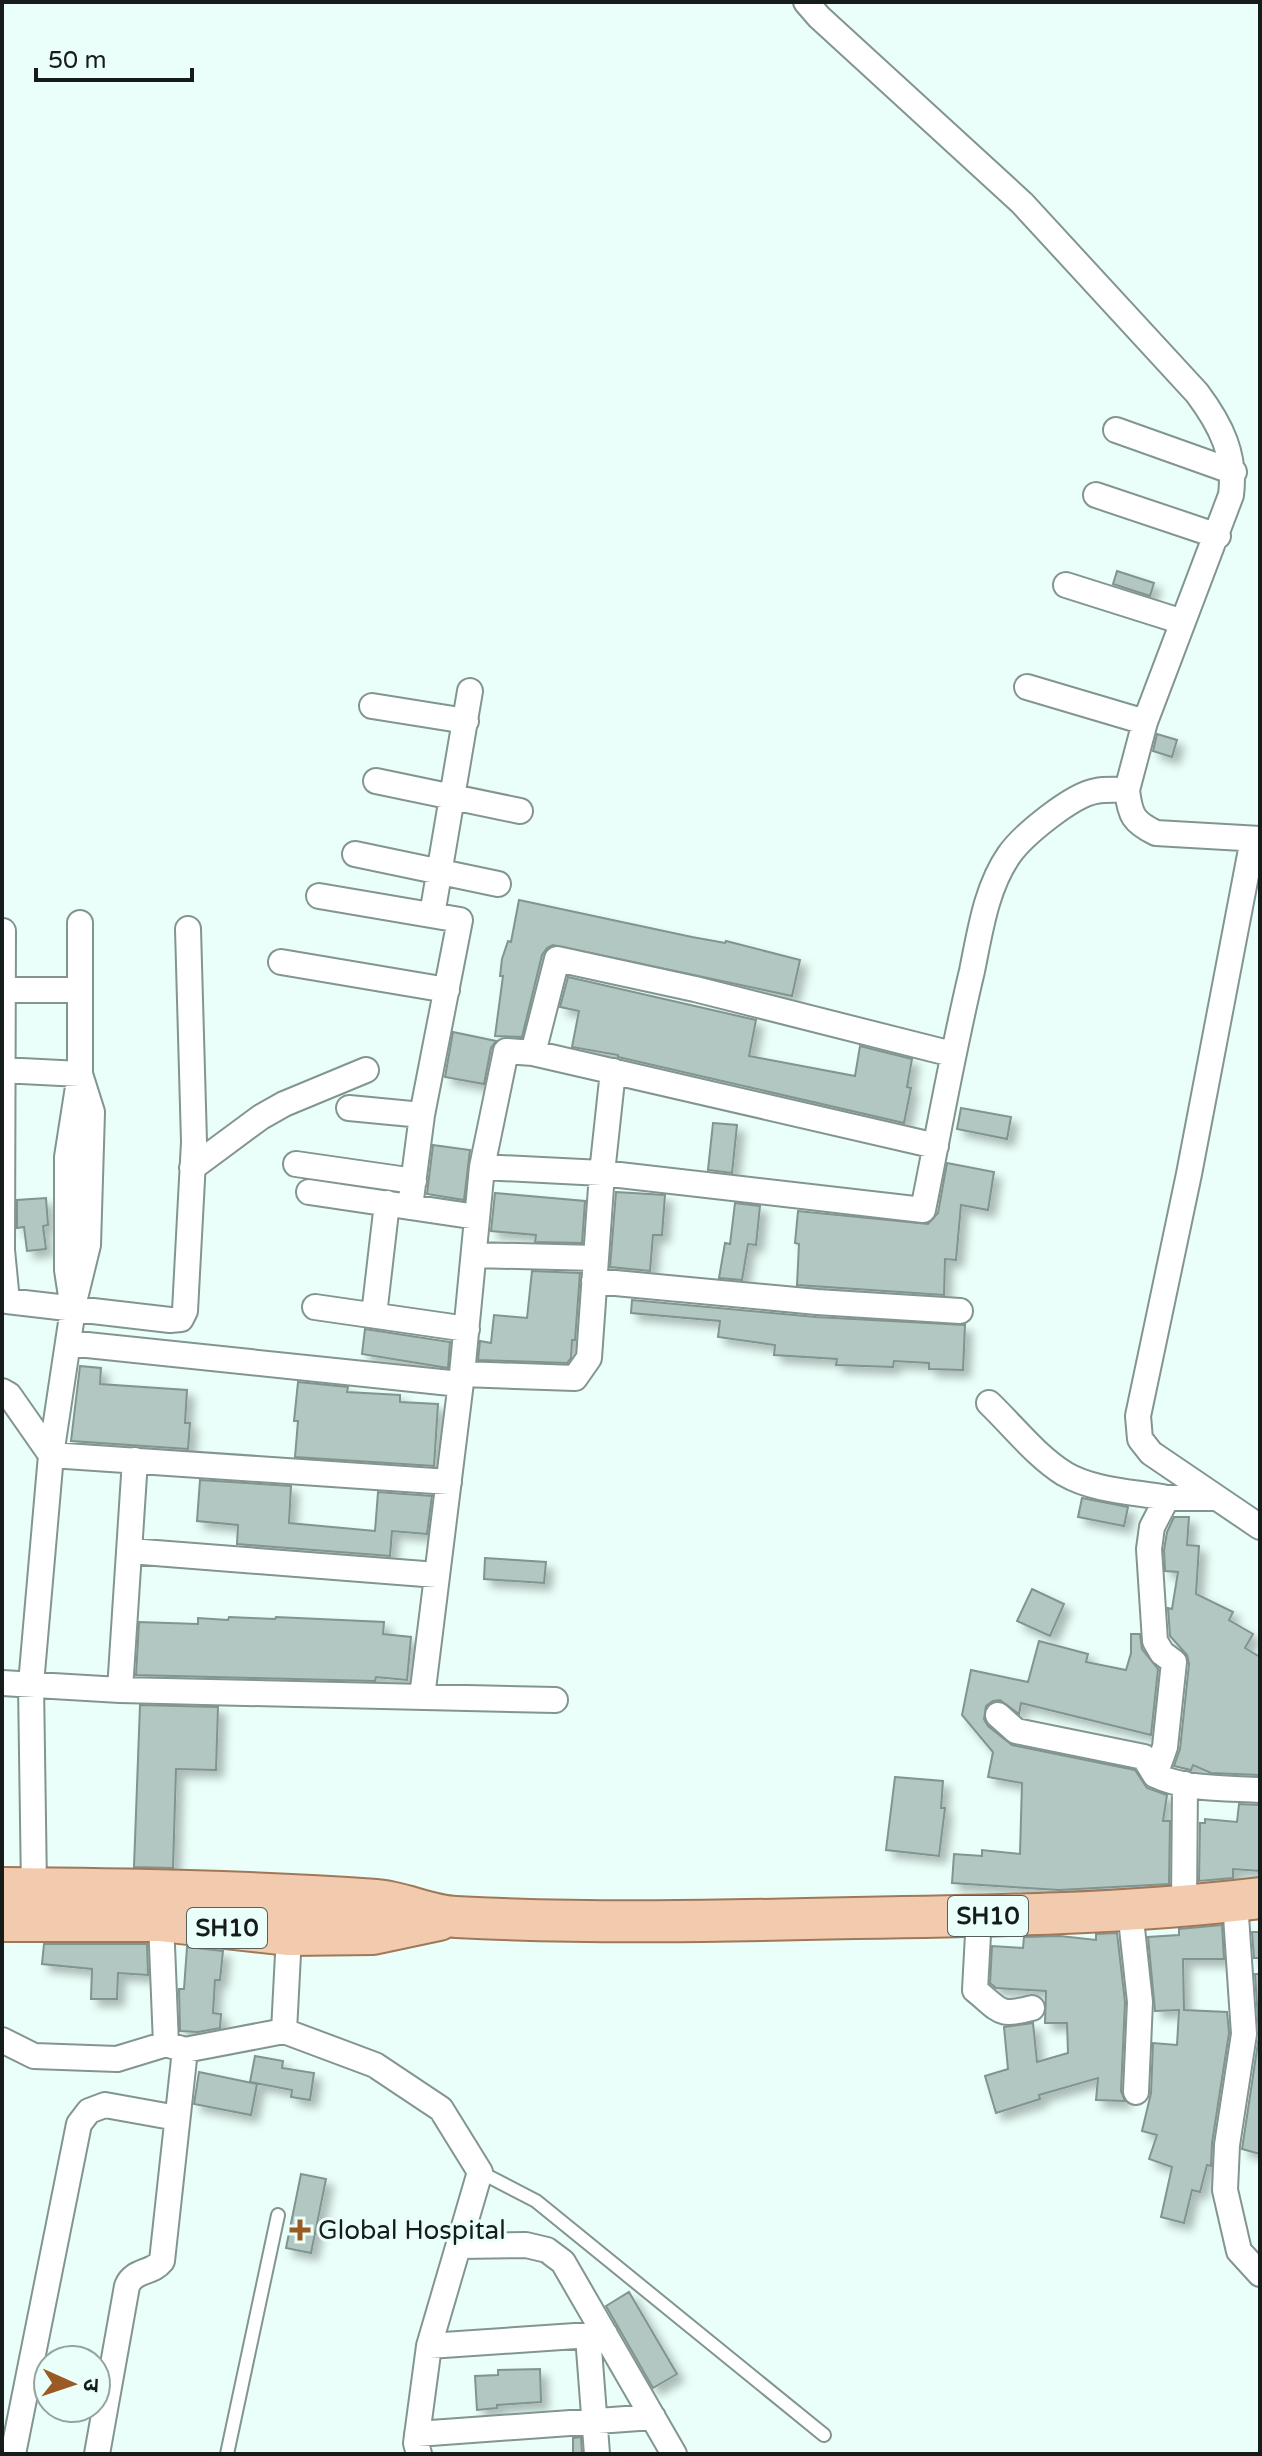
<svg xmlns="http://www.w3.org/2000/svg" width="1262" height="2456" font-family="'Varela Round','Noto Sans Devanagari',sans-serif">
  <defs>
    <filter id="shadow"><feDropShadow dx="7" dy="7" stdDeviation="4" flood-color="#0004"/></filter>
  </defs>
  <rect width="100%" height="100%" fill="#eafff9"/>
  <path fill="#b3c7c2" stroke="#819490" stroke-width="2" filter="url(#shadow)" d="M1117,571l37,12 -4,13 -37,-12z
    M1157,734l20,6 -5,17 -19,-6z
    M519,900l173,37 33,6 1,-2 74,19 -8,36 -239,-51 -6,3 -5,7 -20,82 -27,-1 8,-60h-3l2,-17 6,-18 3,1z
    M568,977l188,43 -7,36 106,20 5,-30 52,13 -5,28 4,1 -7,35 -286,-66v-2l-46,-8 7,-36 -19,-4z
    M453,1032l43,9 -5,7 -7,36 -39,-7z
    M961,1108l50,9 -4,22 -50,-10z
    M713,1123l24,2 -5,48 -24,-3z
    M433,1145l37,5 -6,50 -37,-6z
    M947,1163l47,9 -6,38 -27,-5 -5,55 -11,-1 -1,36 -147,-10 2,-41 -4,-1 3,-32 130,13 10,-11z
    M616,1192l49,3 -3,40h-9l-3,36 -40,-4z
    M495,1193l90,8 -3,42 -47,-1 1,-7 -45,-4z
    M46,1198l2,27 -5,1 3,23 -19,2 -3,-24 -7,1v-28z
    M735,1203l25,3 -4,39 -8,-1 -6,36 -23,-2 6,-35 5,1z
    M532,1271l48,2 -5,67h-3l-1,18 -4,5 -89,-3 2,-19 11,2 3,-28 33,3z
    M632,1300l184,17 149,8 -2,45 -34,-1v-6l-35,-2 -1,6 -57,-2 1,-6 -63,-4 1,-10 -57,-8 2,-16 -89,-8z
    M365,1329l85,13 -2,26 -86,-14z
    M80,1366l21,2 -1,16 87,6 -2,33h5l-2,26 -117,-8z
    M298,1382l50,5 -1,5 53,3v7l38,2 -4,62 -139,-9 3,-36h-4z
    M200,1480l91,6 -2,37 86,8 3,-39 54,4 -5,38 -35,-3 -2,25 -153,-12 1,-19 -41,-4z
    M1082,1498l46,9 -4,19 -46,-9z
    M1174,1517h15l-2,28 12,1 -3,48 37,18 -4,8 24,14 -8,14 15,9v118l-49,-2 -18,-8 -2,5 -17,-4 6,-17 9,-85 -2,-9 -17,-19 -2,-28 4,1 6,-37 -13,-1 -1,-21 3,-18z
    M485,1558l61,4 -2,21 -60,-4z
    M1032,1589l32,15 -14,32 -33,-15z
    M229,1617l46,2 1,-2 108,5 -1,12 28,3 -4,43 -31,-3 -1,4 -239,-6 3,-53 59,2v-6l30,2z
    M1131,1634h9l2,15 16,20 -7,66 -130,-32 -2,11 -19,-14 -7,1 -7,5 -2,13 4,7 24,19 123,25 12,18 20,7 -4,26h7l-1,63 -110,6 -107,-7 2,-29 28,2v-6l38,4 2,-71 -34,-6 5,-25 -31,-37 9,-45 57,12 11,-41 49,13 -2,8 40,8 5,-17z
    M140,1705l78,2 -2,63 -40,-1 -3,99 -39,-1z
    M895,1777l48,4 -2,27h4l-6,48 -53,-6z
    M1239,1804l21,1v66l-27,-2v9l-34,3 1,-58h5v-4l32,3z
    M1222,1925l2,34h-41l1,51 43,2 2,21 -17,110 -1,23 -4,-1 -7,27 -8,-2 -8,33 -23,-6 11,-50 -23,-8 8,-24 -15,-4 9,-38 2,-50 24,2 2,-35 -24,1 -7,-74 31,-2v-6z
    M1252,1932h8v26h-6z
    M1117,1933l8,69 -4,89 4,10 -29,-1 2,-22 -59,17 1,4 -44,14 -11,-37 23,-7 -4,-42 29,-4 4,39 31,-9 -1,-30h-22l1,-32 -50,-3 -6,-5 2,-37 31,2 1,-11 36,-1 36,4v-6z
    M44,1944h103l1,31 -30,-2 -1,26h-26l1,-30 -50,-5z
    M187,1947l36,4 -3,29h-5l-2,33 8,1 -1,14 -22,4 -18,-1 -1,-42h5z
    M1255,1974h5v180l-18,-5 17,-113z
    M255,2056l28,5 -1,7 32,5 -4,27 -19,-3 1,-7 -42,-8z
    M199,2072l58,12 -6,31 -57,-11z
    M301,2174l25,5 -15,74 -25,-5z
    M629,2292l48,82 -24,14 -47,-82z
    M540,2369l1,33 -44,3v3l-20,2 -2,-34 23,-1v-5z
    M581,2437l1,17h-9v-16z"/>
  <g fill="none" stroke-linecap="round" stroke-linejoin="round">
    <defs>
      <path id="lane" d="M480,2172l56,29 288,234
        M227,2454l51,-239"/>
      <path id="street" d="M806,2l13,15 203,186 175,190c24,32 39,62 34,102l-86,227 -18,68
        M1116,430l118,42
        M1096,495l122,41
        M1066,585l117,37
        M1027,687l118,35
        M372,706l94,15
        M376,781l144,30
        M1253,839l-64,335 -51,242 2,23 11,14 109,74
        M355,854l143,30
        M319,896l141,24 -38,195 -12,92
        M432,915l38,-224
        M281,962l166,28
        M5,990h75
        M533,1053l24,-94 138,30 257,65
        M2,1070l78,4 12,38 -4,133 -12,49
        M349,1108l73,7
        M296,1164l118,17
        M482,1167l120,6 321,37c16,-80 30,-160 49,-239 8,-39 14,-83 37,-116 14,-20 63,-60 87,-64 10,-2 21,-1 31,-1 3,25 6,32 29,43l104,6
        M192,1168l69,-51 23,-13 82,-34
        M309,1192l168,25
        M2,1250l5,51 163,19 11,-1 4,-8 9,-169 -6,-213
        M2,1250l1,-319
        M474,1255l122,3
        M594,1281l223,21 143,9
        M315,1307l152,22
        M374,1315l13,-112
        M68,1343l392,41
        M462,1374l113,4 14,-20 13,-185 11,-102
        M2,1391l7,4 42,60 398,27
        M989,1403c24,23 47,53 76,71 29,17 70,18 102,24
        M1216,1498h-49l-15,29 -3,22 6,92 7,12 12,9 -9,85 -10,28c31,15 71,13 105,15
        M130,1551l307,24
        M2,1683l118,7 435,10
        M120,1690l15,-230
        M422,1697l40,-323 20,-207 24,-116 27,2 403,93
        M998,1715l18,16 128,26 11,18
        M34,1888l-3,-204 20,-229 22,-146 -6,-39v-113l13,-83v-151
        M1235,1901l9,133 -17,111 -2,45 14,61 21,23
        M1184,1905l1,-121
        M1130,1910l10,92 -4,90
        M979,1916l-4,74c26,21 23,27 57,18
        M161,1921l5,123
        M289,1935l-5,96 91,34 66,44 39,63 -51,174 -13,97 3,11
        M2,2040l32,16 83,3 49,-15 19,6 99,-19
        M459,2246l67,-1 21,5 16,12 111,192
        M588,2336l9,118
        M429,2346l176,-12
        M417,2434l236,-17
        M13,2454l66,-330 10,-13 16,-6 72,13
        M97,2454l30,-168c7,-17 25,-12 35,-25l23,-211"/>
      <path id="primary" d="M2,1888c124,1 249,3 374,12 27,2 53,16 80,17 133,7 266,4 399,1 135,-2 271,-4 405,-20
        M2,1921h159l128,14 84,-1 66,-14"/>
    </defs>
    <use href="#lane" stroke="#829590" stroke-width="16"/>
    <use href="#street" stroke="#829590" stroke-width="28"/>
    <use href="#primary" stroke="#9f7859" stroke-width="44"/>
    <use href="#lane" stroke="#fff" stroke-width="12"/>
    <use href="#street" stroke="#fff" stroke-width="24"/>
    <use href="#primary" stroke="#f2cbaf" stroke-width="40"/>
  </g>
  <path fill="#9b5a24" stroke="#eafff9" stroke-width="3" d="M296 2218h8v8h8v8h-8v8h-8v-8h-8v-8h8z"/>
  <g text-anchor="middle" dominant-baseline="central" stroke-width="6" stroke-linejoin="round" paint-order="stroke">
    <g fill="#eafff9" stroke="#55605e" stroke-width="2">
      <rect x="948" y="1896" width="80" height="40" rx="6"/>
      <rect x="187" y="1908" width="80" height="40" rx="6"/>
    </g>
    <g font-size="24" font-weight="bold" fill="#151c1b">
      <text x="988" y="1916">SH10</text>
      <text x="227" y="1928">SH10</text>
    </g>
    <g font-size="26" fill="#151c1b" stroke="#eafff9" text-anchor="start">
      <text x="318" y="2230">Global Hospital</text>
    </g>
  </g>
  <rect width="1262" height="2456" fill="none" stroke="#151c1b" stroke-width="8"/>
  <g transform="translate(72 2384) rotate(93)"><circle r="38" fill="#eafff9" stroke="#95a4a0" stroke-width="2"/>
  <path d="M0-6L14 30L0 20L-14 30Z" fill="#9b5a24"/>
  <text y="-12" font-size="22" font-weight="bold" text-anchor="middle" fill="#151c1b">उ</text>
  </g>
  <path d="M36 68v12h156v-12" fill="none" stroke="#151c1b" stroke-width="4"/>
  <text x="48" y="68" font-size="24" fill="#151c1b" stroke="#eafff9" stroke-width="6" paint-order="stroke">50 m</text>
</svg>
